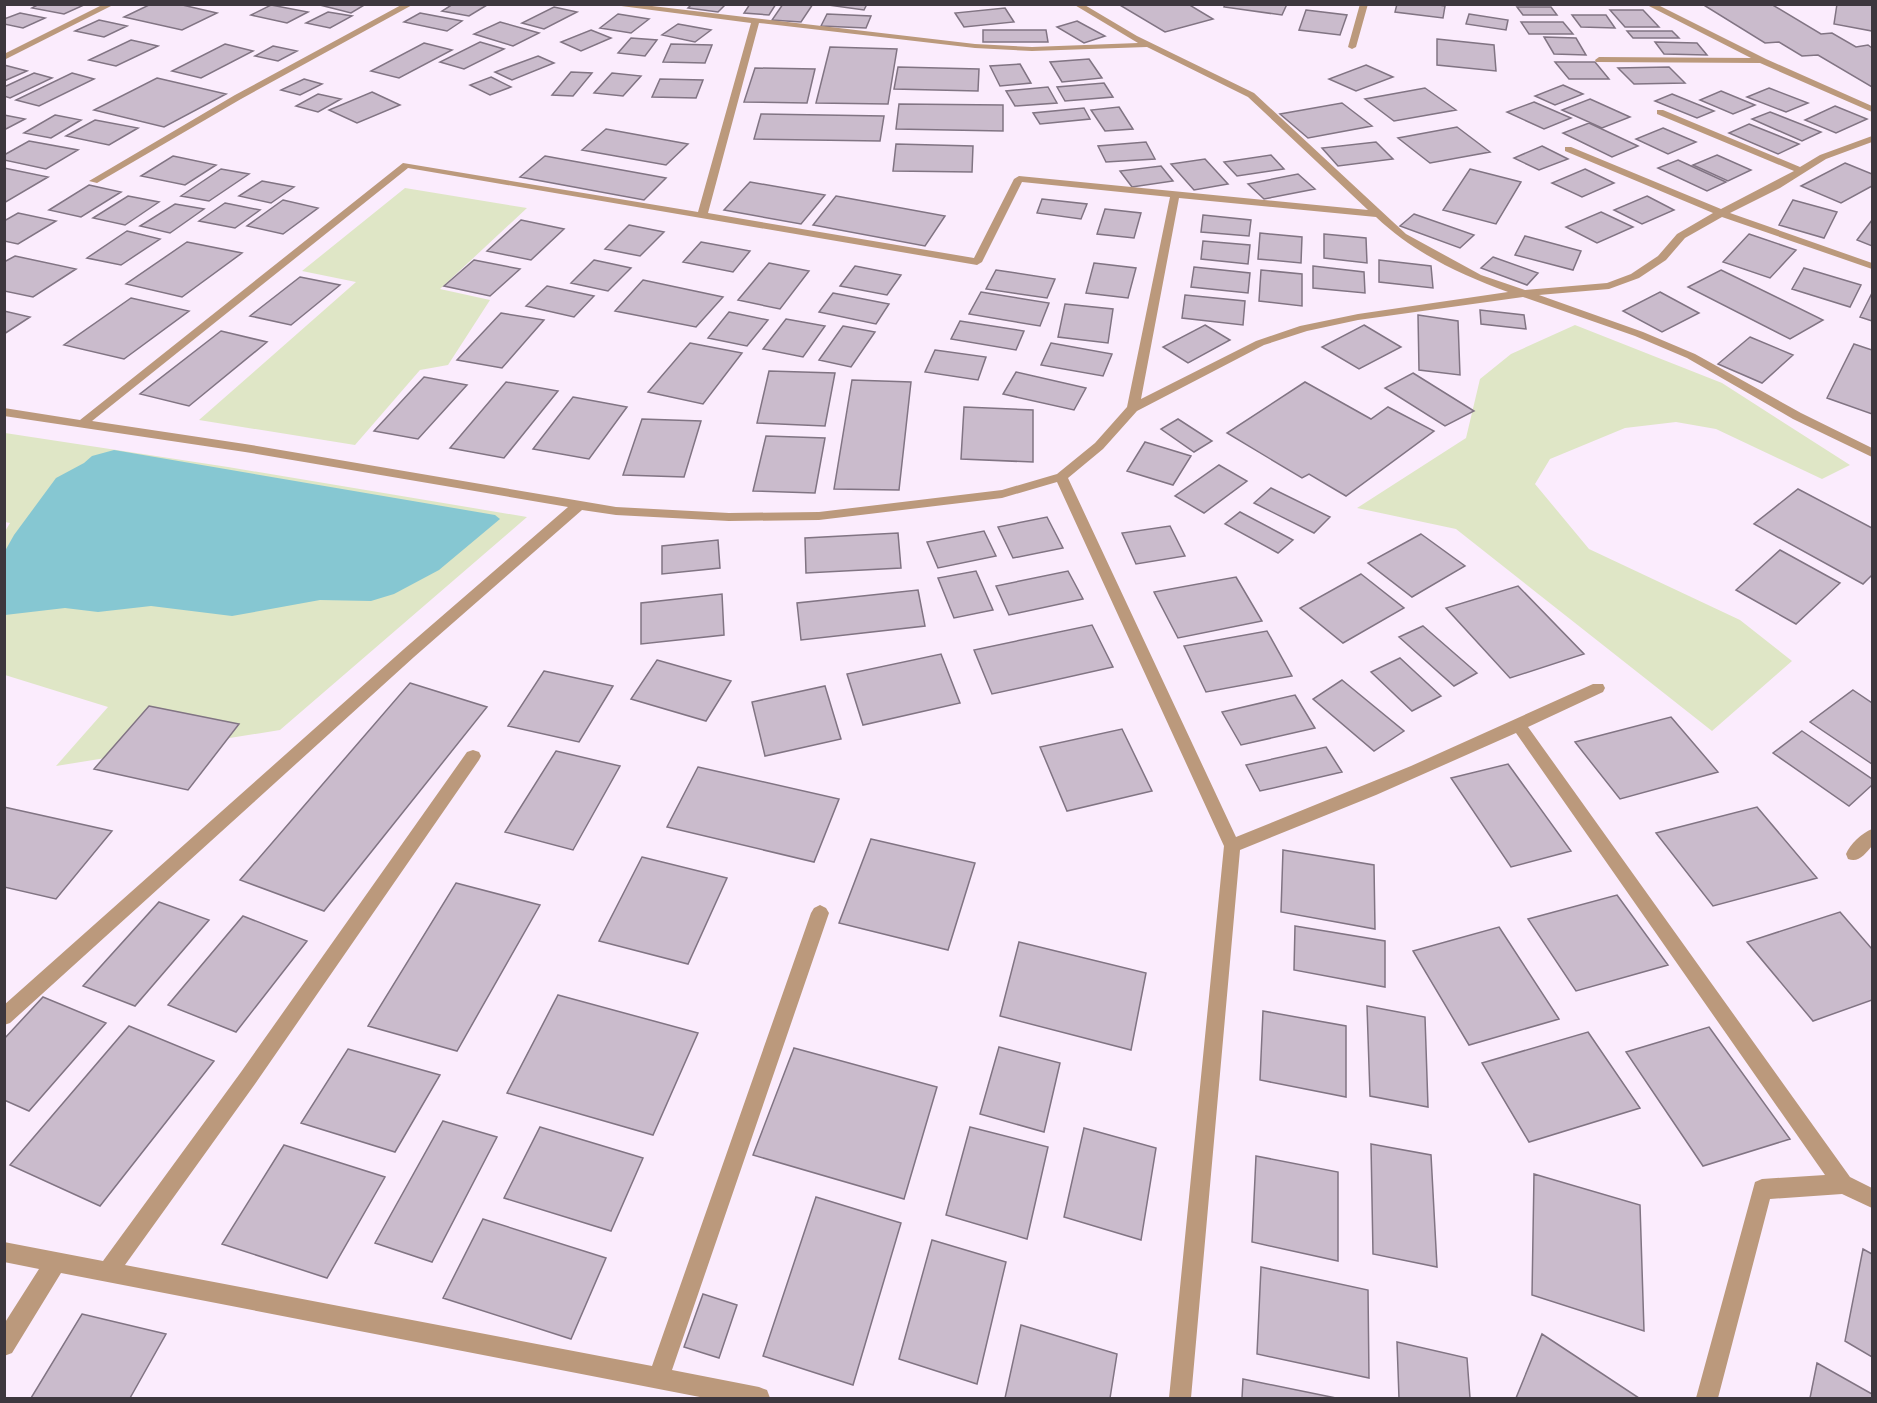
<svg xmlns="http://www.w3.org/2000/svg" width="1877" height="1403" font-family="Rubik,sans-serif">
  <rect width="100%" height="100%" fill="#fbecfd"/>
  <path fill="#dfe6c6" d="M405,188l122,20 -87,81 50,11 -42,65 -28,5 -65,75 -156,-25 157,-138 -54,-11z
    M1575,325l147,58 128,82 -28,14 -106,-50 -40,-7 -51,6 -75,31 -15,25 54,65 151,71 52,41 -80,70 -256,-202 -99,-21 109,-70 14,-59 31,-25z
    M5,433l223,34 299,50 -247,213 -224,36 52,-59 -103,-32 -1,-142 6,-10 -5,-1z"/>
  <path fill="#86c7d2" d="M114,450l381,65 5,4 -61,51 -45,24 -23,7 -51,-1 -88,16 -81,-10 -53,6 -33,-4 -60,7v-64l9,-16 42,-57 28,-15 8,-7z"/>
  <path fill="#cabbcc" stroke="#817483" stroke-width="1.5" d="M39,4h41l4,1 -20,9 -32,-6z
    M151,4h27l39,9 -35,17 -58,-13z
    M316,4h50l-15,9z
    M453,4h33l1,1 -18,11 -27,-5z
    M692,4h34l-8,8 -30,-4z
    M750,4h26l-7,11 -25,-2z
    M783,4h30l-12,18 -29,-2z
    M821,4h46l-3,6z
    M1118,4h70l25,15 -48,13z
    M1225,4h62l-5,11 -58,-8z
    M1397,4h36l12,2 -2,12 -48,-6z
    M1702,4h69l50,30 11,-1 24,14 12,-2 4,3v39l-54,-32 -16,1 -23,-14 -14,1z
    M1837,4h35v27l-38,-7z
    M271,5l37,7 -21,11 -36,-8z
    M554,7l23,5 -33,17 -22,-6z
    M1517,7h34l6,8h-34z
    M1005,8l9,14 -50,5 -9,-14z
    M1306,10l41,5 -7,20 -41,-5z
    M1610,10h33l16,17h-34z
    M328,12l24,4 -22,12 -24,-5z
    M20,13l25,5 -22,10 -19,-4v-5z
    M420,13l42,8 -15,10 -43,-9z
    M618,14l31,5 -18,14 -31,-5z
    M827,14l44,2 -5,12 -45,-2z
    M1469,14l39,6 -2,10 -40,-6z
    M1572,15h34l9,13 -34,-1z
    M99,20l28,6 -23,11 -29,-6z
    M1077,21l28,15 -21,7 -27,-16z
    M500,22l39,11 -26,13 -39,-12z
    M1521,22h42l10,12h-44z
    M678,24l33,6 -16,12 -33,-7z
    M591,30l20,8 -30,13 -20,-9z
    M983,30h63l2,12h-65z
    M1627,31h45l7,7h-46z
    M1544,37l32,1 10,17 -32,-1z
    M631,38l26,2 -12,16 -27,-3z
    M1437,39l57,6 2,26 -59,-6z
    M131,40l27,6 -42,20 -27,-6z
    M480,42l24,7 -40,20 -24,-7z
    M1655,42l42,1 10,12 -43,-1z
    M424,43l28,7 -53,28 -28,-7z
    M225,44l28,7 -52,27 -29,-7z
    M671,44l41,1 -7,18 -42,-1z
    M273,46l24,5 -19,10 -23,-5z
    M830,47l67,2 -9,55 -72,-1z
    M538,56l16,7 -42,17 -17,-8z
    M1089,59l13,19 -40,4 -12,-20z
    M1555,62h40l14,17h-40z
    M1020,64l11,19 -31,3 -10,-20z
    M4,65l23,6 -23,10z
    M1366,65l27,12 -37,14 -27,-12z
    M898,67l81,2 -1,22 -84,-2z
    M1669,67l16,16 -51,1 -16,-16z
    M755,68l60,1 -8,34 -63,-1z
    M571,72l21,1 -19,23 -21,-1z
    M34,73l18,5 -42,20 -6,-2v-9z
    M72,73l22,6 -55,27 -23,-6z
    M612,73l29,3 -18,20 -29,-3z
    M491,77l20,10 -21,8 -20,-10z
    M157,78l69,16 -62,33 -70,-17z
    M304,79l18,5 -22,11 -19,-5z
    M660,79l43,1 -7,18 -44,-1z
    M1104,83l9,14 -48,4 -8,-14z
    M1563,85l20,9 -28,11 -20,-9z
    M1048,87l9,16 -42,3 -9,-15z
    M1425,88l31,22 -62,11 -29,-22z
    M1769,88l39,15 -22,9 -39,-15z
    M1721,91l34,14 -22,9 -33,-14z
    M372,92l28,13 -43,18 -28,-13z
    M318,94l23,5 -23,13 -22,-6z
    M1672,94l42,17 -17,7 -42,-17z
    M1590,99l40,18 -28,11 -40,-18z
    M1534,102l37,16 -27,11 -37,-17z
    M1342,103l30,23 -64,12 -28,-24z
    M899,104l104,1v26l-107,-2z
    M1835,106l32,13 -31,14 -31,-13z
    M1119,107l14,22 -28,2 -14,-21z
    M1084,108l6,11 -50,5 -7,-11z
    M1770,112l51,20 -19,9 -50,-22z
    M761,114l123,2 -4,25 -126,-2z
    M4,115l21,4 -21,11z
    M55,115l26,5 -30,18 -27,-5z
    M95,120l43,8 -29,17 -43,-9z
    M1589,123l49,23 -26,11 -49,-24z
    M1749,124l50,20 -21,10 -49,-21z
    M1457,127l33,25 -60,11 -32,-25z
    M1663,128l33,14 -28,12 -32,-15z
    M606,129l82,15 -22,21 -84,-15z
    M29,141l49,9 -32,19 -42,-9v-5z
    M1146,142l9,17 -49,3 -8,-16z
    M1376,142l17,17 -55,7 -16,-18z
    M896,144l77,2 -1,26 -79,-1z
    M1542,146l26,13 -29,11 -25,-12z
    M1271,155l13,14 -47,7 -13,-14z
    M1717,155l34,15 -23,11 -35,-16z
    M173,156l43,9 -31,20 -44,-9z
    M545,156l121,22 -22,22 -124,-23z
    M1205,159l23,25 -34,6 -23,-26z
    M1678,160l48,22 -19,9 -49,-23z
    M1845,163l27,11v12l-31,17 -40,-17z
    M1161,166l12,15 -41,6 -12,-16z
    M4,168l44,9 -44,26z
    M221,169l28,5 -40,27 -28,-5z
    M1470,169l51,13 -25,42 -53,-14z
    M1585,169l29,14 -32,14 -30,-14z
    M1298,174l17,15 -51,10 -16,-15z
    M262,181l32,6 -23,16 -32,-7z
    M750,182l75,13 -24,29 -77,-14z
    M89,185l32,7 -40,25 -32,-7z
    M128,196l31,6 -34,23 -32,-7z
    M836,196l109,20 -20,30 -112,-21z
    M1647,196l27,14 -32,14 -28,-14z
    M1042,199l45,5 -6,15 -44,-6z
    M283,200l35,8 -35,26 -36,-8z
    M1793,200l44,12 -13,26 -45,-13z
    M225,203l35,7 -25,18 -36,-7z
    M175,204l29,5 -34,24 -30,-7z
    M1105,209l36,4 -7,25 -37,-4z
    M1601,212l32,15 -36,16 -31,-16z
    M18,213l38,8 -38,23 -14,-3v-20z
    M1414,214l60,21 -14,13 -60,-22z
    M1203,215l48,5 -2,16 -48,-4z
    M521,220l43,9 -33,31 -44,-9z
    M1872,220v26l-15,-6z
    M629,225l35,7 -24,24 -35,-7z
    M127,231l33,8 -39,26 -34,-7z
    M1260,233l42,4 -1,26 -43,-4z
    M1324,234l42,4 1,25 -43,-5z
    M1749,234l47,16 -26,28 -47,-16z
    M1525,236l56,15 -8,19 -58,-15z
    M1203,241l47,4 -2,19 -47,-5z
    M187,242l55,11 -60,44 -56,-13z
    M701,242l49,9 -17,21 -50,-10z
    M15,256l61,13 -43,28 -29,-6v-29z
    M1493,257l45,16 -11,12 -46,-17z
    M474,260l46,9 -30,27 -46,-10z
    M594,260l37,8 -23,23 -37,-8z
    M1379,260l52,6 2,22 -54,-6z
    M769,263l40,8 -29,38 -42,-9z
    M1094,263l42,5 -8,30 -42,-5z
    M855,266l46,9 -14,20 -47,-9z
    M1313,266l51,6 1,21 -52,-5z
    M1194,267l56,6 -2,20 -57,-6z
    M1804,268l57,17 -11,22 -58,-18z
    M996,270l59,9 -8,19 -61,-9z
    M1261,270l41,4v32l-43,-5z
    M1721,270l102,50 -33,19 -102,-52z
    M300,277l40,8 -49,40 -41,-9z
    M643,280l80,17 -27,30 -81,-16z
    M547,286l47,10 -20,21 -48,-11z
    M981,292l68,11 -9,23 -71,-12z
    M1660,292l39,21 -37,19 -39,-21z
    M833,293l56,11 -13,20 -57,-12z
    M1872,293v28l-12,-4z
    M1185,295l60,6 -2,24 -61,-7z
    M131,298l58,13 -65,48 -60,-14z
    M1065,304l48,5 -5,34 -50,-6z
    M1480,310l44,5 2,14 -45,-5z
    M4,311l26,6 -26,17z
    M729,312l39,8 -21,26 -39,-8z
    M501,313l43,7 -42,48 -45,-8z
    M1418,315l40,6 2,54 -41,-5z
    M786,319l39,7 -22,31 -40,-8z
    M960,321l64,10 -8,19 -65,-11z
    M1205,325l25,15 -42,23 -25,-16z
    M1364,325l37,22 -42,22 -37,-22z
    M843,326l32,6 -24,35 -32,-7z
    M221,331l46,11 -78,64 -49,-12z
    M1750,337l43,18 -31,28 -44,-19z
    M690,343l52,10 -39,51 -55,-12z
    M1051,343l61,11 -9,22 -62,-11z
    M1854,344l18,6v64l-45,-16z
    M935,350l51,7 -8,23 -53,-8z
    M769,371l66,2 -10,53 -68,-3z
    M1016,372l70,16 -12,22 -71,-16z
    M1413,373l61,38 -29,15 -60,-38z
    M424,377l43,8 -49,54 -44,-8z
    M852,380l59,2 -12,108 -65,-1z
    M506,382l52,9 -54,67 -54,-10z
    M1305,382l66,37 17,-12 46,24 -88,65 -37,-22 -7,4 -75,-45z
    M573,397l54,10 -38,52 -56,-10z
    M964,407l69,3v52l-72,-3z
    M642,419l59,2 -17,56 -61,-2z
    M1178,419l34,22 -18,11 -33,-23z
    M766,436l59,2 -10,55 -62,-2z
    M1145,442l46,14 -18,29 -46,-14z
    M1219,465l28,16 -43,32 -29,-17z
    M1271,488l59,29 -16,16 -60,-30z
    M1798,489l74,39v47l-9,9 -109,-60z
    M1240,512l53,28 -15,13 -53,-29z
    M1047,517l16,31 -50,10 -15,-31z
    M1170,526l15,30 -49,8 -14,-31z
    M984,531l12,25 -58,12 -11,-26z
    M898,533l3,35 -95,5 -1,-35z
    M1421,534l44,32 -53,31 -44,-34z
    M718,540l2,28 -58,6v-28z
    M1780,550l60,33 -44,41 -60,-34z
    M976,571l17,39 -39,8 -16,-40z
    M1068,571l15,28 -74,16 -13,-29z
    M1361,574l43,34 -61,35 -43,-35z
    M1236,577l26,44 -84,17 -24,-46z
    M1518,586l66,68 -74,24 -64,-70z
    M918,590l7,36 -124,14 -4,-37z
    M722,594l2,41 -83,9v-41z
    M1092,625l21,42 -121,27 -18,-44z
    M1423,626l54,47 -23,13 -55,-49z
    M1267,631l25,45 -86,16 -22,-46z
    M941,654l19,49 -97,22 -16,-51z
    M1400,658l41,38 -29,15 -41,-39z
    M657,660l74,21 -25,40 -75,-22z
    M544,671l69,15 -34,56 -71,-16z
    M1342,680l62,51 -30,20 -61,-52z
    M410,683l77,24 -163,204 -84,-31z
    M825,686l16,53 -76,17 -13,-54z
    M1853,690l19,13v61l-62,-42z
    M1295,695l20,33 -74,17 -19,-33z
    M149,706l90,18 -51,66 -94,-21z
    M1671,717l47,55 -98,27 -45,-57z
    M1122,729l30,62 -85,20 -27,-64z
    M1802,731l70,48v6l-23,21 -76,-53z
    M1326,747l16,25 -82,19 -14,-26z
    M556,751l64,15 -47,84 -68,-18z
    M1508,764l63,87 -60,16 -60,-89z
    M698,767l141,32 -25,63 -147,-35z
    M4,807l108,24 -56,68 -52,-12z
    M1757,807l60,71 -104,28 -57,-73z
    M871,839l104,24 -27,87 -109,-27z
    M1283,850l91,15 1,64 -94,-17z
    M642,857l85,21 -39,86 -89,-23z
    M456,883l84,22 -83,146 -89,-25z
    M1617,895l51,70 -92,26 -48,-72z
    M159,902l50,18 -74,86 -52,-20z
    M1840,912l32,37v51l-59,21 -66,-79z
    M243,916l64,25 -71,91 -68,-27z
    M1295,926l90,15v46l-91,-17z
    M1499,927l60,92 -90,26 -56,-94z
    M1019,942l127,31 -15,77 -131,-34z
    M558,995l140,38 -45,102 -146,-42z
    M43,997l63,26 -77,88 -25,-11v-61z
    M1367,1006l58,11 3,90 -58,-11z
    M1263,1011l83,15v71l-86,-17z
    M129,1026l85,35 -114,145 -90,-41z
    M1709,1027l81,112 -87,27 -77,-114z
    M1588,1032l52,76 -111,34 -47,-79z
    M999,1047l61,16 -16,69 -64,-18z
    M794,1048l143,39 -33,112 -151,-44z
    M348,1049l92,26 -45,77 -94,-29z
    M443,1121l54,16 -65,125 -57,-19z
    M540,1127l103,31 -32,73 -107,-33z
    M970,1127l78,20 -21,92 -81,-24z
    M1084,1128l72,20 -15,92 -77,-23z
    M1371,1144l60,11 6,112 -64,-13z
    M284,1145l101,32 -58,101 -105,-34z
    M1256,1156l82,16v89l-86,-19z
    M1534,1174l106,31 4,126 -112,-36z
    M816,1197l85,26 -48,162 -90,-29z
    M483,1219l123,39 -35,81 -128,-41z
    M932,1240l74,22 -29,122 -78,-25z
    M1863,1249l9,5v103l-27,-16z
    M1261,1267l107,23 1,88 -112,-24z
    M703,1294l34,11 -18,53 -35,-11z
    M82,1314l84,20 -36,64h-99z
    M1021,1325l96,29 -7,44h-105z
    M1542,1334l97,64h-123z
    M1397,1342l70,16 3,40h-71z
    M1817,1363l55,31v4h-62z
    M1243,1379l93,19h-94z"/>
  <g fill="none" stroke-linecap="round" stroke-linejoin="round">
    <path fill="#bb997c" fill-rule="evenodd" d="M104,4h11l-111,56v-6z
      M403,4h11l-173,95 -144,84 -8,-2 146,-86z
      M606,4h29l340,40 57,3 106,-4 -65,-39h10l54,32 117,57 152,141 75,41 44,15 82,-7 24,-9 27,-18 19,-22 36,-21 -148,-62v-4h6l150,62 73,-38 -137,-57v-4h6l137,57 20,-12 52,-19v6l-46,17 -46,29 -50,25 142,50v6l-150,-52 -37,21 -19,22 -27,18 -30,11 -70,6 104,37 52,22 106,59 71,35v9l-79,-38 -106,-61 -52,-22 -112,-39 -165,23 -51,11 -43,14 -127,66 -34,38 -35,29 168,359 175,-71 182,-82h10l2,4 -2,4 -75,35 322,450 22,11v20l-30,-14 -72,5 -52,199h-22l59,-216 7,-3 63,-4 -309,-442 -140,62 -136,55 -49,548h-22l55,-552 -167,-364 -55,16 -183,22 -90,1 -113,-6 -34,-5 -168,147 -404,366 -6,2v-20l400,-356 164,-142 -323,-55 -241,-36v-8l76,12 323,-257 295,49 53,-189zM759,23l216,25 57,3 115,-4 101,50 120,113 -349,-34 -5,3 -40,79 -266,-45zM408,168l569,97 5,-3 40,-80 148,15 -43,210 -32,36 -38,31 -55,16 -183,22 -90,1 -113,-6 -371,-63 -153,-23zM1179,198l197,19c38,36 83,57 132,75l-150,22 -58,12 -44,15 -115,58z
      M1360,4h8l-12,43 -4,2 -4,-2z
      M1645,4h11l110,55 106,47v6l-112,-49 -164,-1 -1,-2 4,-3 152,1z
      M473,750l6,2 2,4 -2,4 -224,324 -130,181 527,101 159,-453 3,-5 6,-3 6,3 3,5 -157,457 87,17 8,3 3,8h-65l-644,-125 -49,80 -8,3v-32l35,-55 -35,-7v-20l99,19 138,-189 226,-320z
      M1872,829v17c-7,8 -13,17 -24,13l-2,-5c4,-10 16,-21 26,-25z"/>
  </g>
  <rect width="1877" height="1403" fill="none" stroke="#3d373e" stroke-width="12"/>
</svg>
